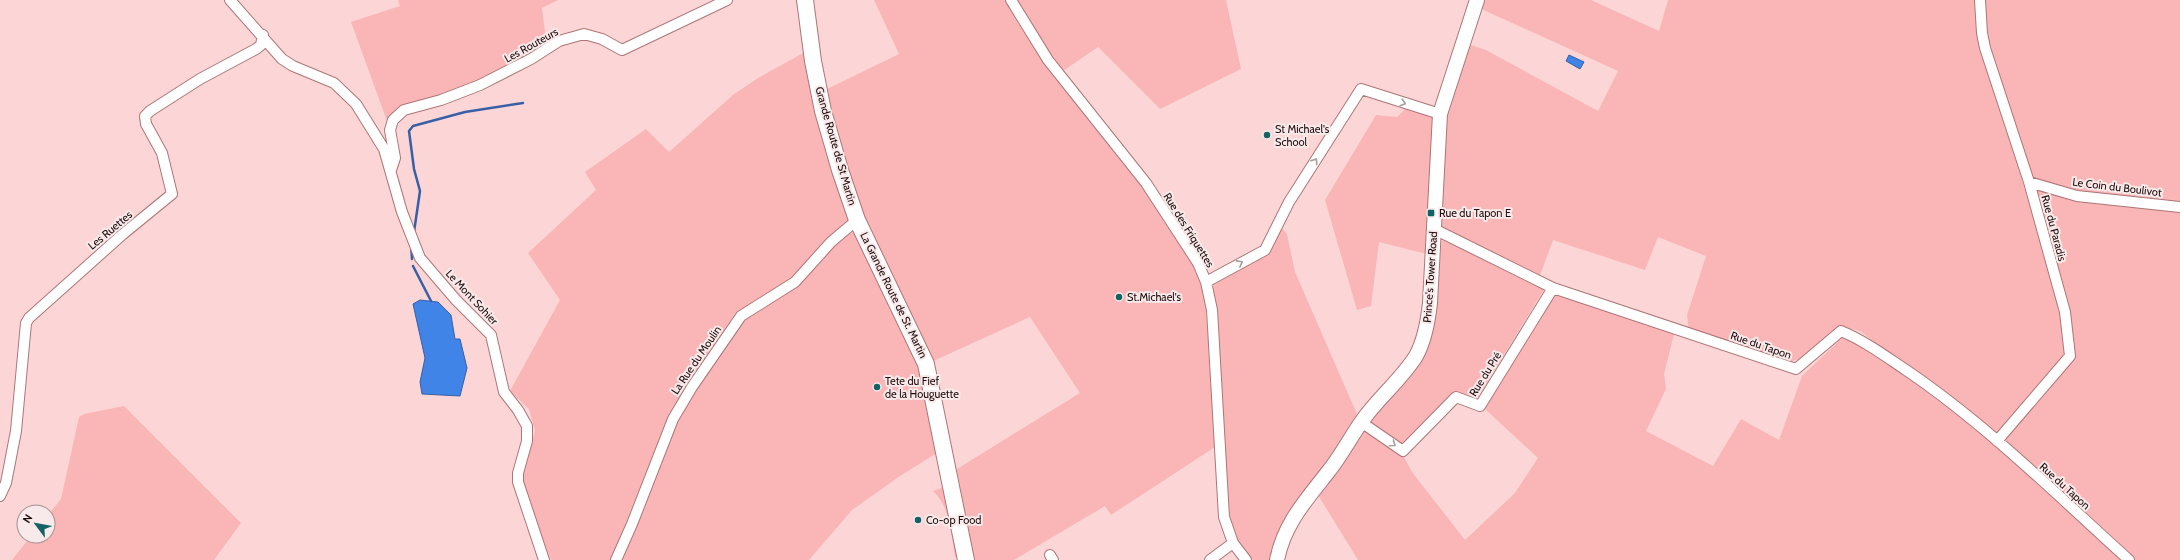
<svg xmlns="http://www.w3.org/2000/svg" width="2180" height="560" font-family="Cabin,sans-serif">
  <rect width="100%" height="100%" fill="#fcd6d6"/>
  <path fill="#fab5b6" d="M398,0h160l-16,8 4,32 -9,12 -58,30 -45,16 -36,10 -11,13 -36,-99 49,-16z
    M874,0h133l137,185 58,93 3,17 10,152 -104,68 -6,-9 -91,54h-41l-16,-91 123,-76 -50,-76 -99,45 -68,-144 -35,-110 -3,-18 74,-36z
    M1015,0h211l15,69 -81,40 -62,-62 -35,24z
    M1480,0h111l68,31 9,-31h310l17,89 66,222 6,38 -3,8 -65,76 -7,-2 -132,-100 -19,-5 -41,33 -11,3 -100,-31 -2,-16 19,-59 -48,-19 -13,33 -92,-30 -14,38 -99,-52 6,-113 19,-70 21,7 112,61 20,-40 -141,-64z
    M1982,0h198v203c-35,-3 -127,-6 -151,-30l-43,-132z
    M805,52l46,162 -2,7 -47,48 -19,16 -48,28 -52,79 -17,30 -55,138h-60l-25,-66 -3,-18 12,-45 -6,-22 -19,-18 50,-91 -32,-47 68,-63 -11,-18 61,-43 23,23 64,-57 25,-17z
    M1406,108l28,10 -7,136 -48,-12 -8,64 -14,4 -32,-110 51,-85 21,2z
    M2036,189l144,21v350h-46l-128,-116 -1,-6 70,-86z
    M1282,228l5,6 8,38 62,142c-10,18 -20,38 -33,55 -21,28 -50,54 -54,91h-17l-18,-23 -7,-21 -15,-231 54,-31z
    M855,231l66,128 19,92 -40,25 -48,34 -43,50h-188l56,-140 16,-30 49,-68 55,-38 22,-20 18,-23z
    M1442,240l103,48 -69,112 -23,-6 -50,54 -31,-22 -2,-8 62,-85z
    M1554,294l120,40 -10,40 2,15 -20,42 67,35 28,-47 38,21 23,-64 40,-38 14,1 120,90 147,131h-765l-40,-65 32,-41 13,-24h5l9,5 27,22 8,15 53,68 50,-47 23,-35 -54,-50z
    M124,406l117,117 -27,37h-202l19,-24h17v-21l13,-16 18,-82 5,-3z
    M947,486l13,69 -5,2c-4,-23 -4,-49 -22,-66z"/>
  <path fill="#4184e8" stroke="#3760a6" d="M1569,55l15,7 -4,7 -14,-8z
    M420,300l18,2 13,13 4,24h5l7,29 -7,28 -38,-2 -2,-12 5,-24 -12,-54z"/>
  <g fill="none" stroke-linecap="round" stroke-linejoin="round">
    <path stroke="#3760a6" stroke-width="2.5" d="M414,232l6,-41 -6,-22 -5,-38 4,-5 52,-14 58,-9
      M411,244l1,15
      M413,266l18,35"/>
    <defs>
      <path id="minor" d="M230,0l52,59 11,7 41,17 22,21 28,45 18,63 18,46 36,42 35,35 13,57 14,18 9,16v15l-9,32v9l26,78
        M1011,0l37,60 98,123 52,80 8,19 6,28 12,207 9,26 13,17
        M1980,0l2,33 3,15 44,134 36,130 5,44 -73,85
        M391,170l4,-12 -5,-28 3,-10 11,-10 37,-10 39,-15 51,-26 28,-18 25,-7 18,5 20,11 105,-50
        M2029,182l48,14 103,11
        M1434,229l119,59 243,81 45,-38c24,10 44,25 65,39 81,55 151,125 223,190
        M1206,282l59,-32 24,-48 72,-113 79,25
        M1361,422l42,29 53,-54 24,9 73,-118
        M0,496l6,-13 10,-52 10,-108 3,-5 94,-84 49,-40 -10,-41 -16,-29 -1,-8 5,-5 50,-32 56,-30 5,-4 2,-10
        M1050,555l3,5
        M616,560l16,-36 41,-105 19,-32 49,-71 54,-34 36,-40 26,-22
        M1210,560l23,-17"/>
      <path id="secondary" d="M1277,560c7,-36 29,-60 51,-88 13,-16 22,-34 34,-51 16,-23 39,-41 54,-65 9,-16 12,-35 14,-53l10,-189 37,-114"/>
      <path id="primary" d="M805,0l8,61 10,50 17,59 17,50 69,144 40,196"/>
    </defs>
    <use href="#minor" stroke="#ae7576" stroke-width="12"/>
    <use href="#secondary" stroke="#ae7576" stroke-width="16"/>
    <use href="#primary" stroke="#ae7576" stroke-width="18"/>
    <use href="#minor" stroke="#fff" stroke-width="10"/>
    <use href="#secondary" stroke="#fff" stroke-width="14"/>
    <use href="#primary" stroke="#fff" stroke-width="16"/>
  </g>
  <defs><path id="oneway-chevron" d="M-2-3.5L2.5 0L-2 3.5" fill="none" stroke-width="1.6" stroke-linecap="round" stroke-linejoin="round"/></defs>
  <g stroke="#a69e9e">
    <use href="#oneway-chevron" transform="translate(1403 103) rotate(17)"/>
    <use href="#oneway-chevron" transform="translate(1315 161) rotate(-57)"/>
    <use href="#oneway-chevron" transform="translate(1240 263) rotate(-28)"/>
    <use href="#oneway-chevron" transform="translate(1393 444) rotate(35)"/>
  </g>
  <g fill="#126365" stroke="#f8eaea" stroke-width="1.5">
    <circle cx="1267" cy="135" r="4"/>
    <rect x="1427" y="209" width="8" height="8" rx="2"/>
    <circle cx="1119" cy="297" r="4"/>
    <circle cx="877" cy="387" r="4"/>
    <circle cx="918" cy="520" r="4"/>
  </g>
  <g text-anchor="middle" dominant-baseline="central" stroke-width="4" stroke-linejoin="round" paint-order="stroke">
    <g font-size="11" fill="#200c0c" stroke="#f8eaea">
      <text transform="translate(531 45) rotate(-29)">Les Routeurs</text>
      <text transform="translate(836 146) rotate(74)">Grande Route de St Martin</text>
      <text transform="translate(2117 187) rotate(7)">Le Coin du Boulivot</text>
      <text transform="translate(2054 228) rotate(75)">Rue du Paradis</text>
      <text transform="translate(110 230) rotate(-40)">Les Ruettes</text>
      <text transform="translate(1189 230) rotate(58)">Rue des Friquettes</text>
      <text transform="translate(1430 277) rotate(-86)">Prince's Tower Road</text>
      <text transform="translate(894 295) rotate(64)">La Grande Route de St. Martin</text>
      <text transform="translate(472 297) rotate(47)">Le Mont Sohier</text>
      <text transform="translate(1761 345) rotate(19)">Rue du Tapon</text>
      <text transform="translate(696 360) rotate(-56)">La Rue du Moulin</text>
      <text transform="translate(1485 374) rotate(-58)">Rue du Pré</text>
      <text transform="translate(2065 486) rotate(42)">Rue du Tapon</text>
    </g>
    <g font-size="11" fill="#200c0c" stroke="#f8eaea" text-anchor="start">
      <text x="1275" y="129">St Michael's<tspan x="1275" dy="13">School</tspan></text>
      <text x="1439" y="213">Rue du Tapon E</text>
      <text x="1127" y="297">St.Michael's</text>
      <text x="885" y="381">Tete du Fief<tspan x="885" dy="13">de la Houguette</tspan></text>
      <text x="926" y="520">Co-op Food</text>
    </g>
  </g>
  <g transform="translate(36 524) rotate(302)"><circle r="19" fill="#f8eaea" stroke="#a29191"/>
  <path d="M0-3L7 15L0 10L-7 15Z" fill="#126365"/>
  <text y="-6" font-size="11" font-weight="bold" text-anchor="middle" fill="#200c0c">N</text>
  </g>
</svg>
